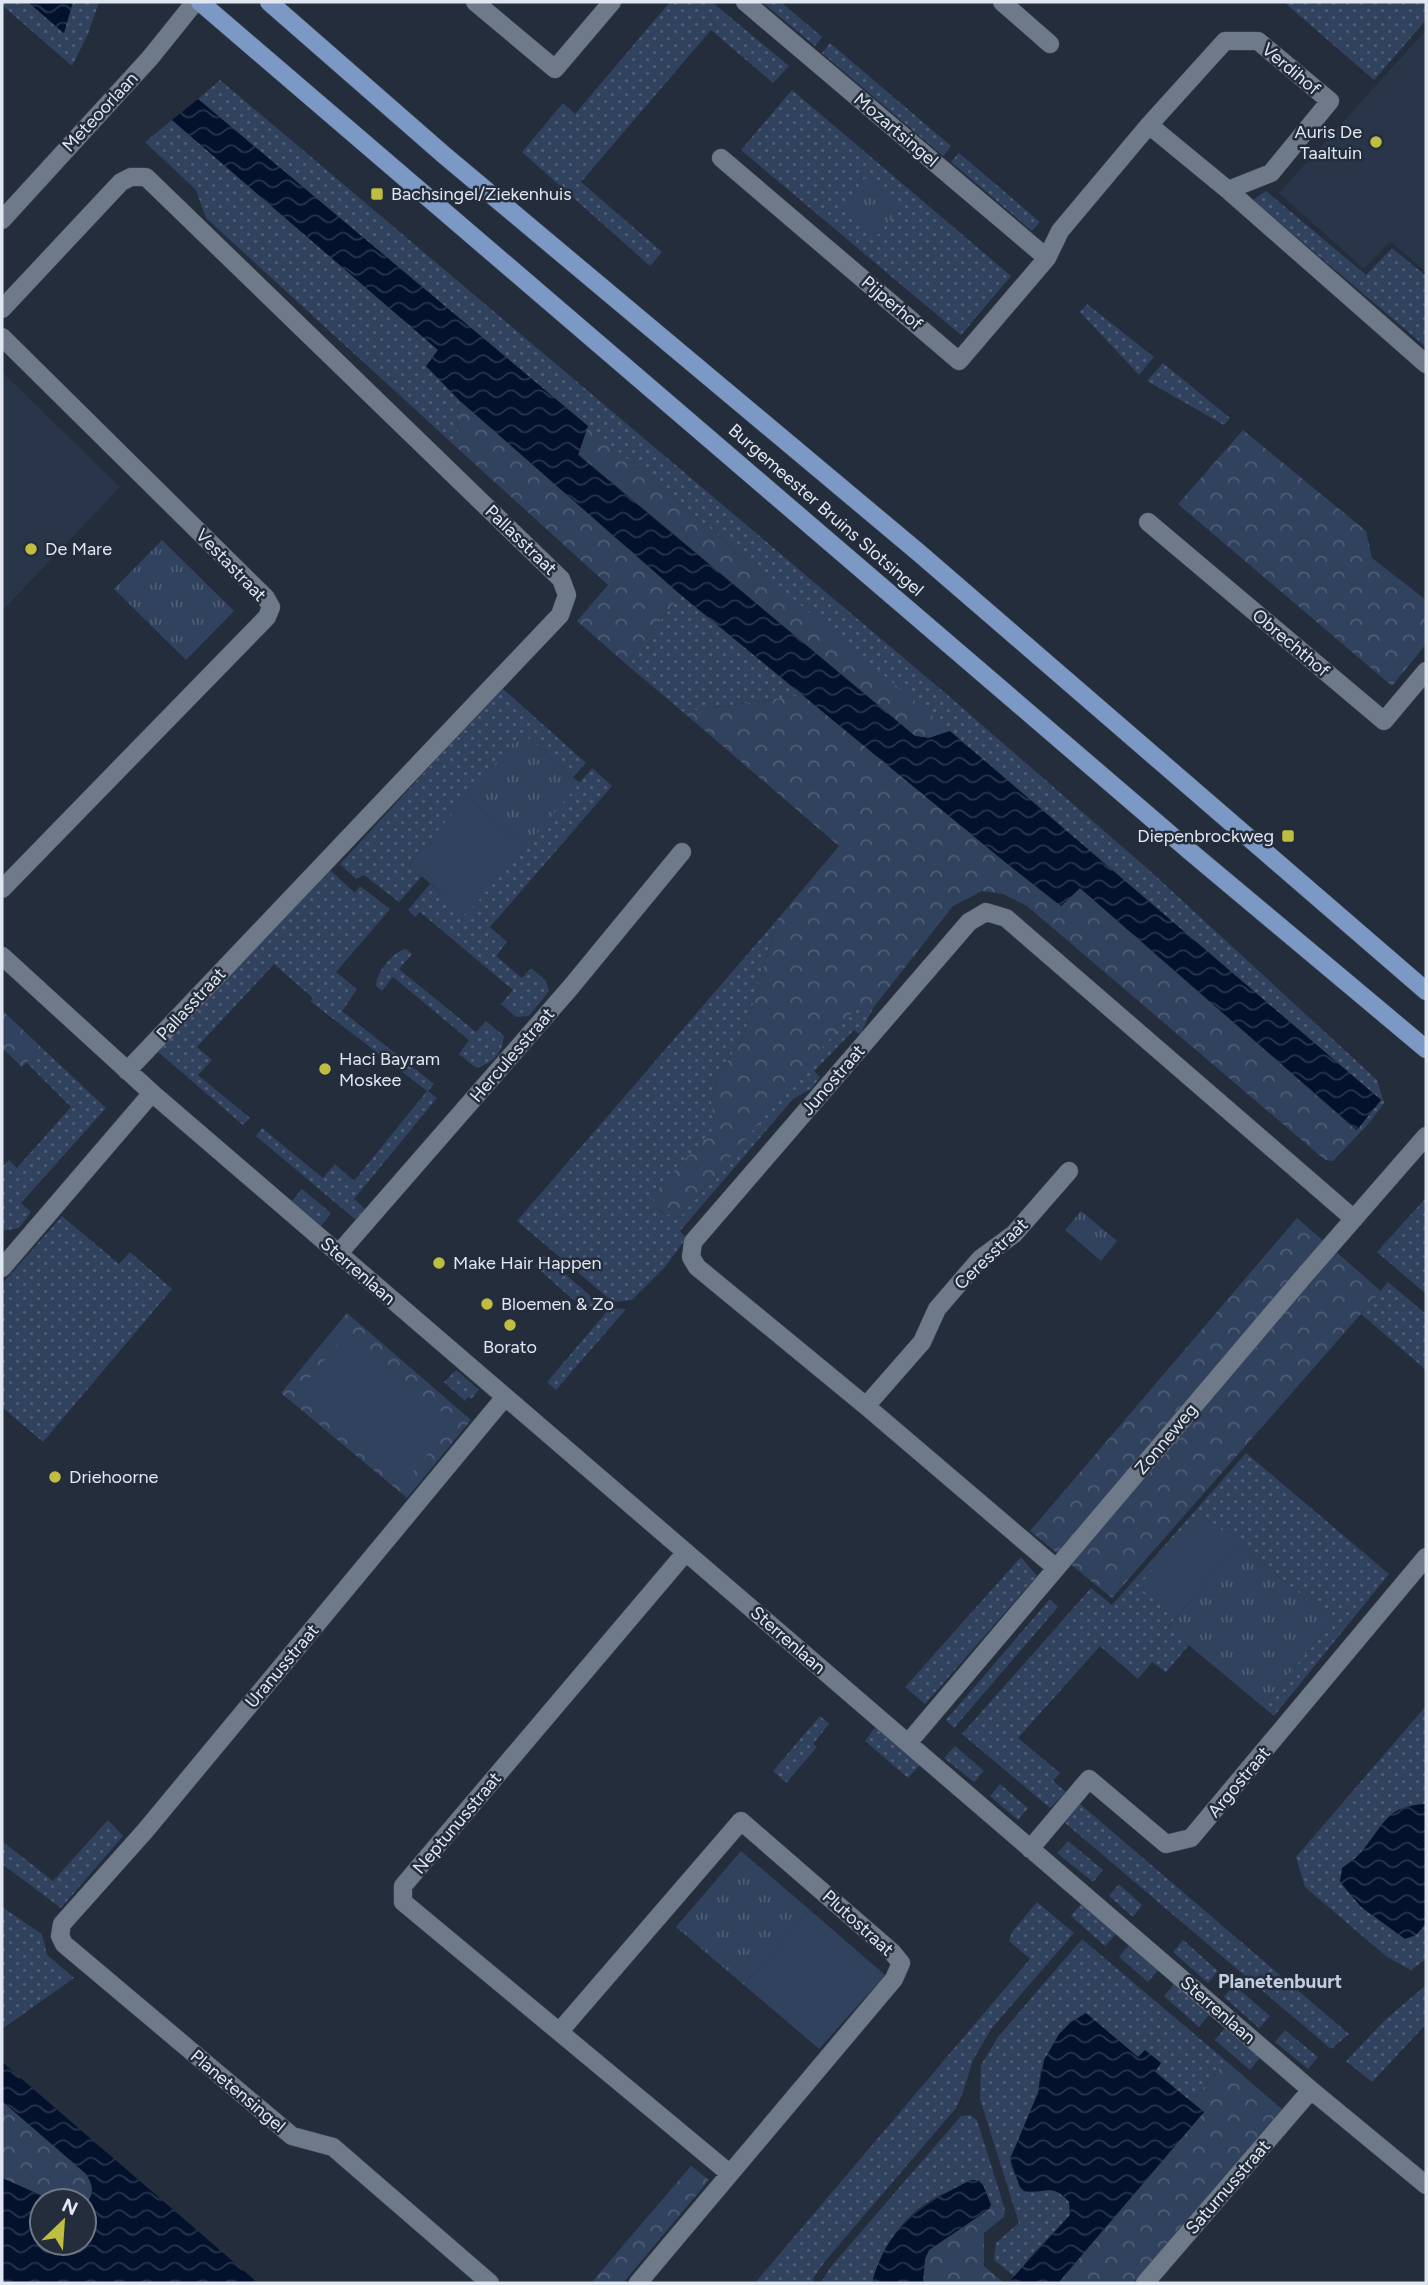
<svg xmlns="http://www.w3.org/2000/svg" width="1428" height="2285" font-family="Figtree,sans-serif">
  <defs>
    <pattern id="grass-dots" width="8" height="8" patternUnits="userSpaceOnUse" patternTransform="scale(1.75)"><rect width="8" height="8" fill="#31425e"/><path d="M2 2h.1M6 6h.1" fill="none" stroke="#4f5d76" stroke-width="1.8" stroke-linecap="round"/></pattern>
    <pattern id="forest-crowns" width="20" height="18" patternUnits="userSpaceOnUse" patternTransform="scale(1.75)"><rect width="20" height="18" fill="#31425e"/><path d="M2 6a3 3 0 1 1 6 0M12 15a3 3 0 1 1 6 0" fill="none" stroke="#4f5d76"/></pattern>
    <pattern id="park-tufts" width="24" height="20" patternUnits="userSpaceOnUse" patternTransform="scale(1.75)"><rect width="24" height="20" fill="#31425e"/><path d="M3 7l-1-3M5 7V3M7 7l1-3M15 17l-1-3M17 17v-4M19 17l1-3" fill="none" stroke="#4f5d76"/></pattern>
    <pattern id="water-waves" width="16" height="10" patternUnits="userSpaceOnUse" patternTransform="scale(1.75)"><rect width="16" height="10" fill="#03112c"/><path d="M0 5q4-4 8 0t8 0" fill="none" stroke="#27344b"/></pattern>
  </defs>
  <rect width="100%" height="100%" fill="#242d3b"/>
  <path fill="#293649" d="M1426,30v242l-36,-31 -26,28 -85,-76z
    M2,372l118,115 -118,124z"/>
  <path fill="url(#grass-dots)" d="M2,2h26l35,31 10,-31h26l-11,32 -16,32 -70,-61z
    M670,2h42l77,64 -16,17 -62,-53 -130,152 81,70 -12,14 -128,-114 41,-49 12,11z
    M762,2h19l41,35 -7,9z
    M1284,2h142v18l-52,60z
    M830,43l121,103 -8,10 -121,-103z
    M220,80l724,612 205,178 228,210 7,23 -14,19 -4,-4 15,-18 -667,-568 -516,-433z
    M792,90l219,186 -50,59 -220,-185z
    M172,120l266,230 -11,16 32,34 -1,38 -4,7 -248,-227 -10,-28 -51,-48z
    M959,153l81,69 -8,9 -81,-69z
    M1266,191l100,84 26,-27 34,28v71l-173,-147z
    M1087,304l67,53 -15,18 -59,-63z
    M1163,363l67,55 -6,7 -77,-44z
    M681,595l122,100 -120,17 -57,-48z
    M502,688l84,75 -13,14 -51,-44 -113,132 13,11 -23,26 -35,-27 -8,4 -16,-15z
    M592,768l20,18 -122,141 17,15 -11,14 26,22 9,-10 15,13 3,10 -20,25 -13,1 -15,-13 12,-14 -93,-78 -5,5 -7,-7 22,-26 36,30z
    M330,870l25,23 5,-7 30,23 -54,63 21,17 -15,22 92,73 -6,7 9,7 -83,101 11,10 -9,11 -100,-84 6,-8 61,50 12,-14 19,17 73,-90 -117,-90 3,-3 -39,-34 -77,83 15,13 -14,15 52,43 -7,7 -86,-74z
    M777,920l-33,115 -28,44 -5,21 5,27 -59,63 -4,15 9,8 18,4 175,-209h18l-13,27 -6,-5 -40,41 6,6 -8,11 -19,11 -113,132 6,7 -21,29 -33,33 -19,2 -96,-81z
    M406,949l6,5 -13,15 77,63 10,-11 18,15c-2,18 -11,27 -28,32l-17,-14 10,-14 -76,-63 -11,14 -6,-5c0,-13 17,-35 30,-37z
    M41,1047l65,61 -85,95 10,9 -12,16 -17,3v-64l7,-7 8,8 54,-61 -45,-45z
    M302,1189l29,24 -10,13 -29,-25z
    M1426,1198v96l-49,-42z
    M62,1216l57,48 11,-12 42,37 -129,153 -41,-35v-123z
    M544,1256l56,48 -5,6 -4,-4 -5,5 -51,-45z
    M1388,1282l38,32v56l-65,-56z
    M610,1308l16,1 -70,81 -9,-8z
    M456,1370l23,20 -8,9 -3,-2 -3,4 -21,-19z
    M1246,1453l143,121 -115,142 -12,-10 71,-85 -95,-78 -70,84 21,18 -23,27 -14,-10 -14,17 -38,-33 -82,92 42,35 -7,8 13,11 -16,16 -88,-74 129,-146 21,17z
    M1021,1557l16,19 -112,128 -20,-17z
    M1050,1599l8,8 -104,121 -8,-8z
    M1426,1706v98c-39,2 -41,19 -63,46 -5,7 -14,13 -21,18l74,67 10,-12v36l-15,11 -24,-13 -82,-70 -9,-30z
    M820,1716l9,8 -16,20 4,3 -31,36 -13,-12z
    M876,1726l44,39 -12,13 -43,-37z
    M955,1746l29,25 -10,11 -30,-24z
    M1000,1784l28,24 -10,12 -28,-24z
    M1080,1804l269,230 -18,15 -267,-227z
    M108,1820l15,16 -62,72 -59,-44v-23l51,40z
    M1068,1841l35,29 -10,12 -36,-29z
    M1119,1884l23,21 -9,12 -24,-21z
    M1037,1902l37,31 -83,96 -18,31 -11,35 -6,13 -130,152 -12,17 -2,6h-57l275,-324 -21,-18 3,-9z
    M1081,1904l35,30 -11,12 -34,-30z
    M2,1907l40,27 5,21 27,23 -72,51z
    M1082,1939l144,122 -35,41 -36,-31 -10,-21 -6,8 -53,-45 -46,59 -2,21 -27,72 9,22 4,4c22,4 27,-9 45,11l1,13 -41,43 -14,19 -21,-17 2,-17 23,-20 -39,-124 1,-34 17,-28z
    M1183,1940l35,31 -10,12 -35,-31z
    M1129,1945l29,25 -10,12 -29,-25z
    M1174,1984l35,31 -10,12 -35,-31z
    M1234,1985l36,31 -11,12 -35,-31z
    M1426,1985v39l-54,58 -26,-21 39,-41z
    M1225,2028l35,30 -10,12 -35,-30z
    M1285,2030l33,27 -10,12 -33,-27z
    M970,2115l7,5 28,90 -14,-5 -8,-20c-13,3 -31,4 -43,10 -35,17 -59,52 -68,88h-51l8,-14 132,-153z"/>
  <path fill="url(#forest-crowns)" d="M459,400l222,195 -55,69 -49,-43 31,-36 -154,-140 4,-7z
    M588,426l362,305 -21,7 -14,-2 -337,-282z
    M1243,430l123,101 6,27 54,42v44l-34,42 -214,-182z
    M803,695l202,167 56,44 19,-18 276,242 10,-12 4,4 -37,39 -8,-1 -298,-254 -24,-12 -21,-3 -29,15 -80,102 -18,1 -175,208 -15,-3 -13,-9 5,-15 58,-63 -4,-27 5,-21 28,-44 33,-115 62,-74 -156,-134z
    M2,1010l39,37 -19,20 -20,-19z
    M1297,1218l84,73 -269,307 -82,-67z
    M347,1313l124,107 -64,78 -126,-105z
    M1226,2061l56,48 -149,174h-75l146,-171 -13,-10z
    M2,2101l85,73c8,15 5,21 -2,36l-1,-9h-30l-52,-23z
    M691,2166l18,14 -86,103h-32z
    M991,2205l14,5 -1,7 -20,16v33l20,17h-78l-3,-2 2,-22 4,-9 59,-40z"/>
  <path fill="url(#park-tufts)" d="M865,178l35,30 -22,27 -35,-30z
    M162,540l72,71 -48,49 -72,-71z
    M522,733l58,50 -55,64 -58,-51z
    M1081,1211l36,30 -16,20 -36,-31z
    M1238,1543l95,78 -71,85 -94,-78z
    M741,1851l69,59 -66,75 -68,-58z"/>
  <path fill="#31425e" d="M467,796l58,51 -59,68 -57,-50z
    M348,1333l106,89 -51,62 -106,-92z
    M1200,1512l38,31 -62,75 -38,-31z
    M810,1910l75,65 -66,74 -75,-64z"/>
  <path fill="url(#water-waves)" d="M28,2h45l-9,31z
    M198,99l390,327 -10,29 337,281 14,2 21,-7 431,369 -24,30 -277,-242 -19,18 -56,-44 -324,-267 -222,-195 -33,-34 12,-16 -266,-230z
    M1426,1804v119l-10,12 -11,4 -44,-32 -21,-25 2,-14c7,-5 16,-11 21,-18 22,-27 24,-44 63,-46z
    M1086,2013l52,44 7,-7 16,13 -6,9 49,40 -146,171h-50l62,-68 -1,-13c-17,-20 -23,-8 -45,-11l-4,-4 -10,-28 28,-66 6,-33 15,-26 12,-12z
    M2,2062l256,221h-256v-105l52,23h-12v42h42c0,-9 -2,-21 0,-30 4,-18 15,-18 2,-39l-84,-73z
    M971,2180h7l5,5 8,20 -3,5 -59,40 -4,9 -2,22 3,2h-54c14,-55 50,-79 99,-103z"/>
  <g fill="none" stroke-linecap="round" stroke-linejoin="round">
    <defs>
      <path id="minor" d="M475,2l80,67 57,-67
        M745,2l302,256
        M1002,2l48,42
        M1149,125l79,65 198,174
        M721,158l238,203 88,-103 13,-27 89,-106 76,-84h33l72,60 -59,72 -43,17
        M2,220l148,-162 45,-56
        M2,309l119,-127 10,-5h15l415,402 6,16 -7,20 -433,456
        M2,337l264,261 5,9 -4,10 -265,272
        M1148,522l236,199 42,-50
        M2,956l150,137 1159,997 115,95
        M339,1253l231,-265 112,-136
        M2,1268l150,-175
        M866,1406l56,-64 15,-33 43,-50 34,-25 55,-63
        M686,1552l-283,334v16l326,271
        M1056,1568l-190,-162 -169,-139 -6,-10 2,-15 276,-320 17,-10 20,6 348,301
        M908,1743l396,-467 122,-140
        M1030,1849l59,-70 77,65 25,-6 235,-281
        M560,2031l181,-210 151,131 9,11 -7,16 -256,304
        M490,2283l-157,-136 -41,-11 -228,-192 -4,-8 2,-12 83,-93 360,-434
        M1145,2283l166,-193"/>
      <path id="major" d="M200,2l992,851 234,196
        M269,2l175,153 474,397 508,439"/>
    </defs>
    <use href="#minor" stroke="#444c58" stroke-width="19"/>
    <use href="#major" stroke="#444c58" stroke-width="19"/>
    <use href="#minor" stroke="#6e798a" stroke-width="18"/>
    <use href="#major" stroke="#7c99c5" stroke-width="18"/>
  </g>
  <g fill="#bfbe41" stroke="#242d3b" stroke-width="2.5">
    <circle cx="1376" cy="142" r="7"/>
    <rect x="370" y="187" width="14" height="14" rx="3.5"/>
    <circle cx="31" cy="549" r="7"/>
    <rect x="1281" y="829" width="14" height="14" rx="3.5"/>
    <circle cx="325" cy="1069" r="7"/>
    <circle cx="439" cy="1263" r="7"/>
    <circle cx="487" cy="1304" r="7"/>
    <circle cx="510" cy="1325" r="7"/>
    <circle cx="55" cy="1477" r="7"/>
  </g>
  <g text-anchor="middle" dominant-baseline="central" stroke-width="5" stroke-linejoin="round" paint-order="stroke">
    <g font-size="18" fill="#e1e7f1" stroke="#242d3b">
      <text transform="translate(1291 69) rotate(40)">Verdihof</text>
      <text transform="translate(100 112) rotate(-47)">Meteoorlaan</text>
      <text transform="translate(896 130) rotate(40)">Mozartsingel</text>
      <text transform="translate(892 303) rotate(40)">Pijperhof</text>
      <text transform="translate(826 510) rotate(41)">Burgemeester Bruins Slotsingel</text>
      <text transform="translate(521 540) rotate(44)">Pallasstraat</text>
      <text transform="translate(231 565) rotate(46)">Vestastraat</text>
      <text transform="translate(1291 643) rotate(40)">Obrechthof</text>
      <text transform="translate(191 1004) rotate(-47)">Pallasstraat</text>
      <text transform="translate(512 1055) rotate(-49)">Herculesstraat</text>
      <text transform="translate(833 1080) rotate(-49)">Junostraat</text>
      <text transform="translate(991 1254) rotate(-44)">Ceresstraat</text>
      <text transform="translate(358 1271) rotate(41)">Sterrenlaan</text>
      <text transform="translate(1166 1439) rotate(-50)">Zonneweg</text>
      <text transform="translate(788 1640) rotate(41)">Sterrenlaan</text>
      <text transform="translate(282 1666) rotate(-50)">Uranusstraat</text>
      <text transform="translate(1239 1782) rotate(-50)">Argostraat</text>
      <text transform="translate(457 1823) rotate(-50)">Neptunusstraat</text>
      <text transform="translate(858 1923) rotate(42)">Plutostraat</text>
      <text transform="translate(1218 2010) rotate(41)">Sterrenlaan</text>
      <text transform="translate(238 2091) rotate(40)">Planetensingel</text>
      <text transform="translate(1228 2187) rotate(-49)">Saturnusstraat</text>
    </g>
    <g font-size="18" fill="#e1e7f1" stroke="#242d3b" text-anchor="start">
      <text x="1362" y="132" text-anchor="end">Auris De<tspan x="1362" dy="21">Taaltuin</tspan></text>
      <text x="391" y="194">Bachsingel/Ziekenhuis</text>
      <text x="45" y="549">De Mare</text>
      <text x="1274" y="836" text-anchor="end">Diepenbrockweg</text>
      <text x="339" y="1059">Haci Bayram<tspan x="339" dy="21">Moskee</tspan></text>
      <text x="453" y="1263">Make Hair Happen</text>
      <text x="501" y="1304">Bloemen &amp; Zo</text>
      <text x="510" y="1347" text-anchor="middle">Borato</text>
      <text x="69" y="1477">Driehoorne</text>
    </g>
    <g font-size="19" font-weight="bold" fill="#c1cde0" stroke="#242d3b">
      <text x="1280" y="1981">Planetenbuurt</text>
    </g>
  </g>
  <rect width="1428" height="2285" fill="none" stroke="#e1e7f1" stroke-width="7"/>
  <g transform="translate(63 2222) rotate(25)"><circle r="33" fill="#242d3b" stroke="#707784" stroke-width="2"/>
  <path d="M0-5L12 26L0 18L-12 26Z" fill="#bfbe41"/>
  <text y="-10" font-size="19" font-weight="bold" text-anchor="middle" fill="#e1e7f1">N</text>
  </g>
</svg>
